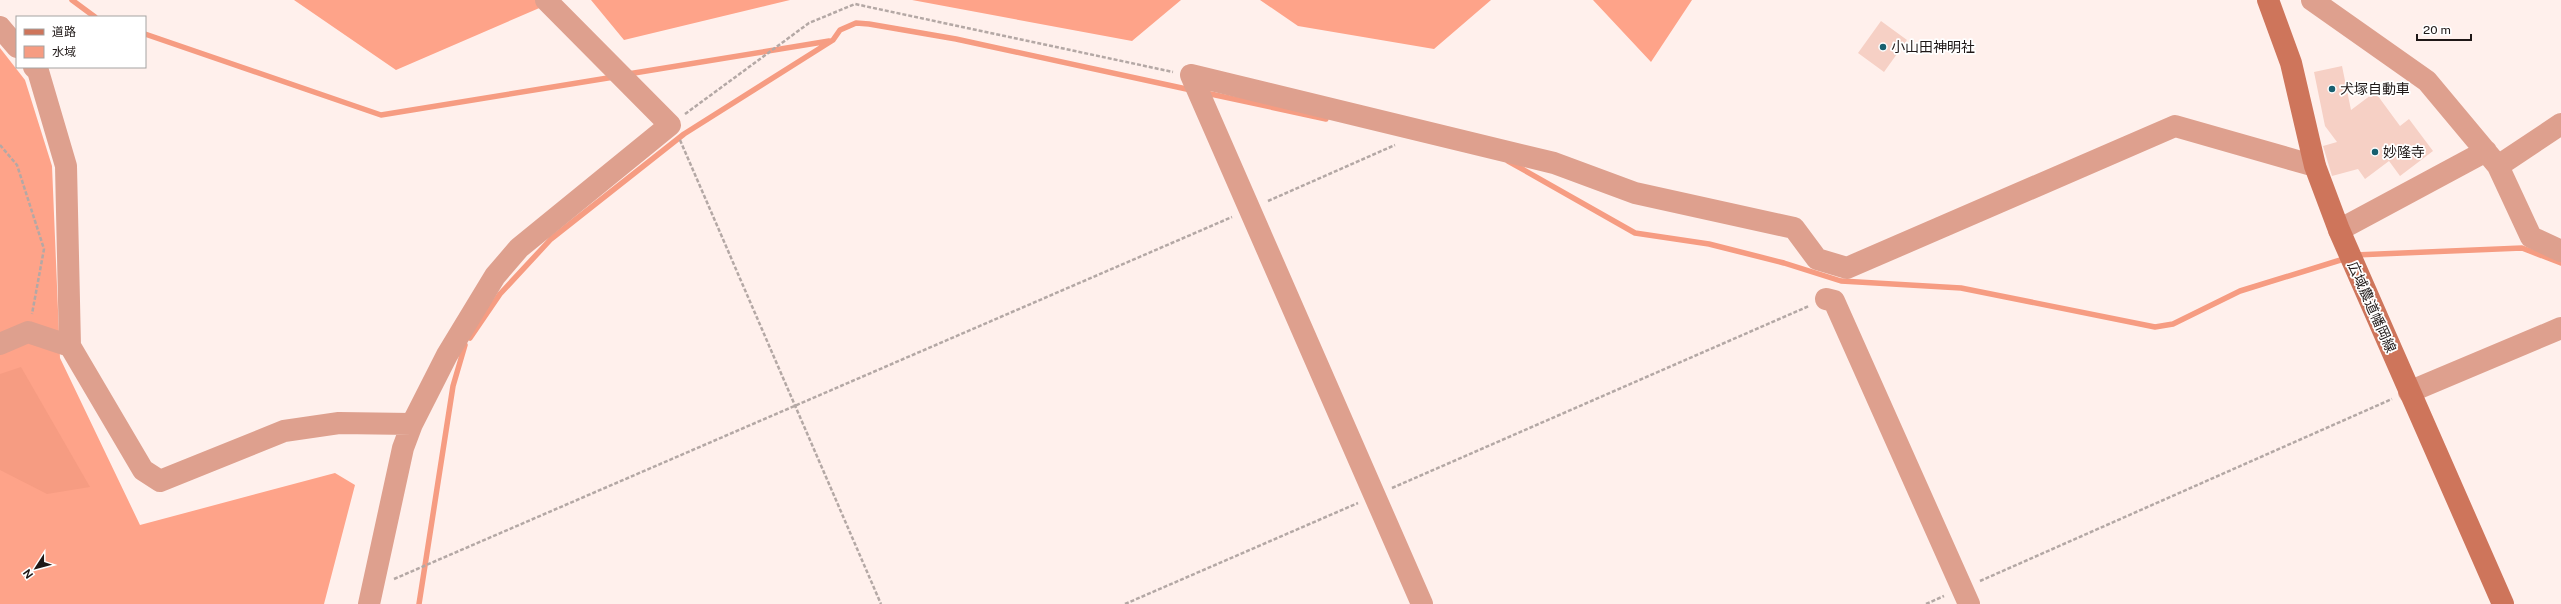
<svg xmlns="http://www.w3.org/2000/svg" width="2561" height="604" font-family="'Public Sans','Noto Sans JP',sans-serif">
  <rect width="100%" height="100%" fill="#fff0ec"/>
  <path fill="#fea389" d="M294,0h264l-162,70z
    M591,0h199l-166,40z
    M912,0h269l-49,41z
    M1260,0h231l-57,49 -136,-23z
    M1593,0h99l-41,62z
    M0,48l25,32 27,86 8,192 80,167 195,-52 20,12 -31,119h-324z"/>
  <path fill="#f69c82" d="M21,367l69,120 -43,7 -47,-24v-96z"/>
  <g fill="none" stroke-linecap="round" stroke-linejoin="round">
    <path stroke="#f69c82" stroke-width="5.5" d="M72,0l23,17
      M145,34l236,81 233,-38
      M628,74l201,-33
      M1206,93l120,26
      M1508,161l127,72 74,11 75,19 57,18 120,7 194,39 18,-3 67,-33 107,-33
      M2355,255l167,-7 39,15
      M470,338l30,-44 51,-55 133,-105 149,-94 7,-10 16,-7 13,1 87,15 235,51
      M419,604l34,-218 12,-41"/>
  </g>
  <path fill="#f6d0c5" d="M1881,21l26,19 -23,32 -26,-19z
    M2342,66l9,44 24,-18 25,34 9,-7 24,32 -33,25 -11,-15 -24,18 -7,-10 -26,7 -9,-30 14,-4 -12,-16 -11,-54z"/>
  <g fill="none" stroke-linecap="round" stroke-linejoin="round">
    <path stroke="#b4a8a5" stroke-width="2.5" stroke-dasharray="4 2" stroke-linecap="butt" d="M685,114l124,-91 46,-19 318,68
      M680,140l201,464
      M0,145l17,20 27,84 -12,65
      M1268,201l127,-56
      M1392,488l417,-182
      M394,579l838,-362
      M1980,581l412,-182
      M1125,604l233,-101
      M1926,604l18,-8"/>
    <path stroke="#dea08e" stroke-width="22" d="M2312,0l115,81 71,85 33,71 30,14
      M0,27l17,20
      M34,67l4,4 28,95 4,180 73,124 17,11 124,-50 55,-8 73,1
      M1191,75l363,88 81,30 159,35 23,31 30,9 328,-142 140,40
      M1191,75l231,529
      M2498,166l63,-42
      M2339,230l147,-79
      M1826,299l8,2 135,303
      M0,344l28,-12 42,14
      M2409,392l152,-64
      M369,604l34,-156 9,-24 35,-69 48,-79 24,-28 151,-123 -124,-125"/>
    <path stroke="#ce755b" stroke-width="22" d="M2268,0l23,63 24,103 24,64 164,374"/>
  </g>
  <g fill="#186070" stroke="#fff" stroke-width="1.5">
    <circle cx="1883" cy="47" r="4"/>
    <circle cx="2332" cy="89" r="4"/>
    <circle cx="2375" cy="152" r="4"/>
  </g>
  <g text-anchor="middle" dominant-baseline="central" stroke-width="3.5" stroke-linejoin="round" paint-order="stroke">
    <g font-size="14" fill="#1f1817" stroke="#fff" text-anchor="start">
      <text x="1891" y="47">小山田神明社</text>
      <text x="2340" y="89">犬塚自動車</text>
      <text x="2383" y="152">妙隆寺</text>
    </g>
    <g font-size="14" fill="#1f1817" stroke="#fff">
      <text transform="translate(2372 307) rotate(66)">広域農道幡岡線</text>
    </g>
  </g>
  <rect x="16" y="16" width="130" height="52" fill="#ffffff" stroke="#a5a3a2"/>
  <rect x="24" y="29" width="20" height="6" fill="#ce755b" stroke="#a5a3a2"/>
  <text x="52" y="36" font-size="12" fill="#1f1817">道路</text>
  <rect x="24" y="46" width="20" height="12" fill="#f69c82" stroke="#a5a3a2"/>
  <text x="52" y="56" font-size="12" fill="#1f1817">水域</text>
  <g transform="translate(36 568) rotate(234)" stroke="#ffffff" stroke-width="3" paint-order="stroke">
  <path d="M0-3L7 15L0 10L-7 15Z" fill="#1f1817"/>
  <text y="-6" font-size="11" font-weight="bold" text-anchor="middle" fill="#1f1817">N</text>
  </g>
  <path d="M2417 34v6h54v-6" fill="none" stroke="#1f1817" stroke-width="2"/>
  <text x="2423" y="34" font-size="12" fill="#1f1817" stroke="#ffffff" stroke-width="3" paint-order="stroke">20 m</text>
</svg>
